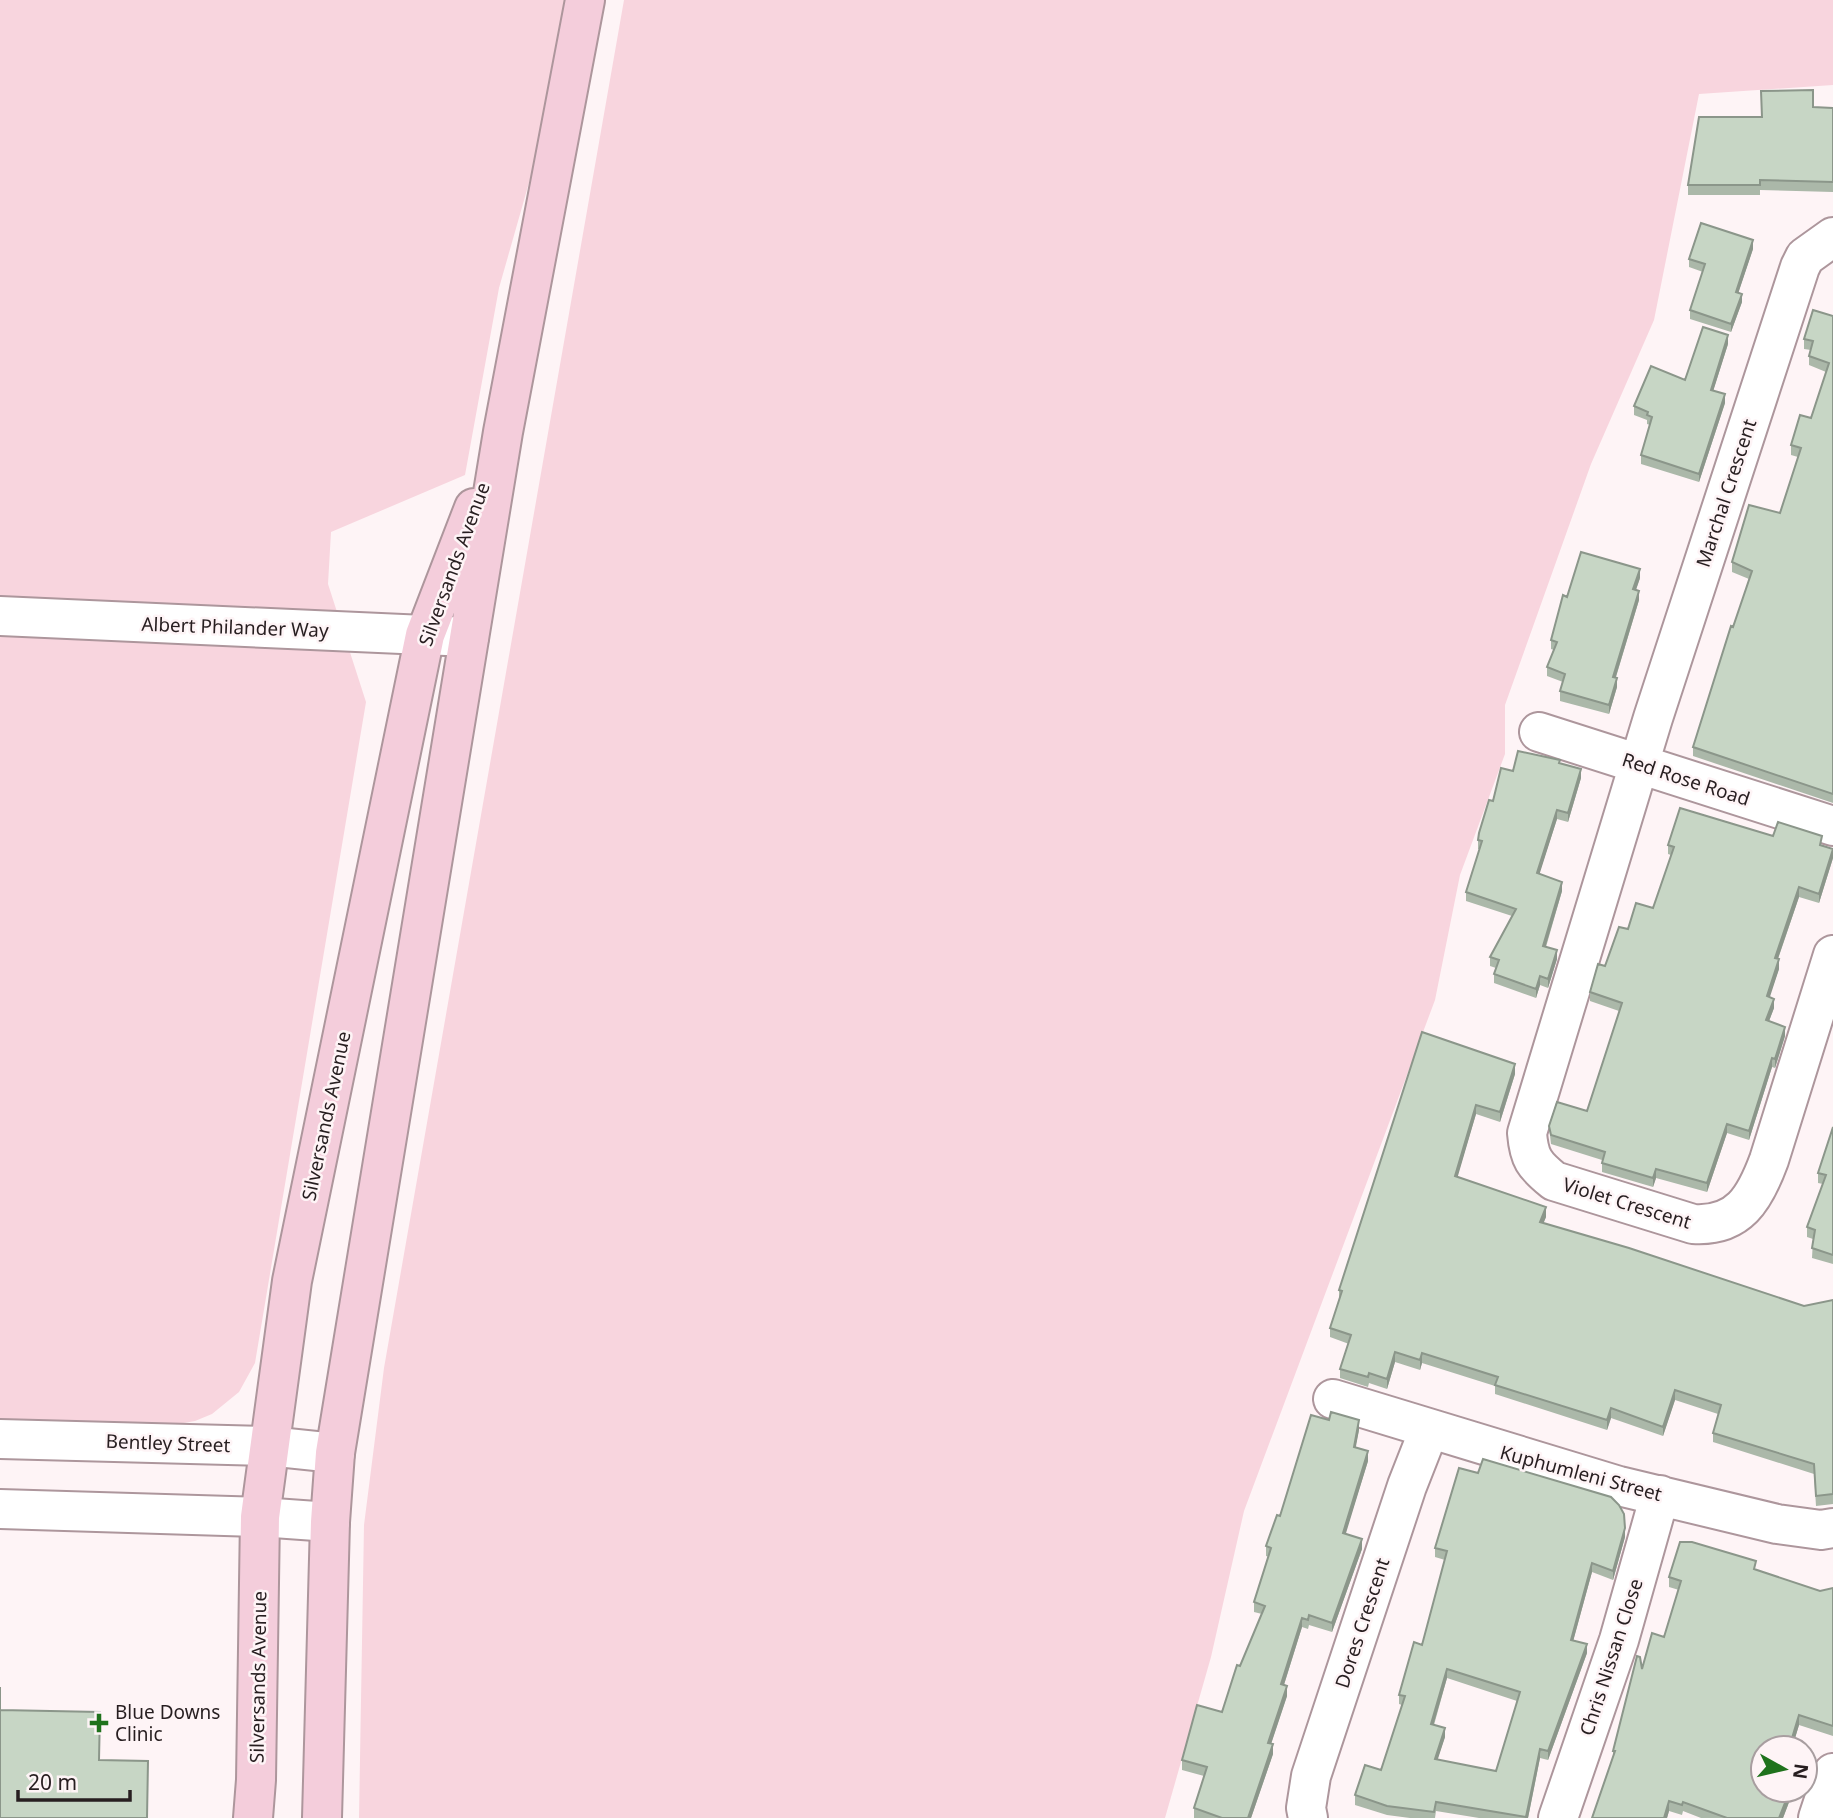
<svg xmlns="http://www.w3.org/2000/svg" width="1833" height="1818" font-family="'Noto Sans',sans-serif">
  <rect width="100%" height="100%" fill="#fef4f6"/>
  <path fill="#f8d5de" d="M0,0h567l-25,137 -43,151 -34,187 -134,57 -3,52 38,118 -111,661 -16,29 -27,22 -17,7 -17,3 -178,-2z
    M624,0h1209v85l-134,9 -45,226 -63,144 -86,241v49l-45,121 -25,125 -191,511 -33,146 -46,161h-806l5,-293 20,-157z"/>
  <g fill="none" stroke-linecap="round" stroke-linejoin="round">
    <defs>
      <path id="street" d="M1833,237l-28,20 -5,10 -147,451 -126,415c2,25 7,32 27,48l139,43c46,3 62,-26 76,-64l64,-205
        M0,616l469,21
        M1539,732l294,94
        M1333,1399l286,87 158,38 44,6 12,-2
        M0,1439l268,7 67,7
        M0,1509l260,8 70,5
        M1308,1818l-2,-10 5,-32 96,-290 22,-56
        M1558,1818l61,-178 41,-145
        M1818,1818l15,-45"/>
      <path id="secondary" d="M253,1818l3,-38 4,-263 32,-236 133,-646 49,-127
        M322,1818l8,-296 5,-69 168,-1021 82,-432"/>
    </defs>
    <use href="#street" stroke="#ad969c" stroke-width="42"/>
    <use href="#secondary" stroke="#ad969c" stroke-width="42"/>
    <use href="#street" stroke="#fff" stroke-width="38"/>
    <use href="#secondary" stroke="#f4cddb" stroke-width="38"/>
  </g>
  <path fill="#abb8a9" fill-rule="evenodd" d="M1813,107l20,1v84l-73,-2v5h-72v-10l74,-68z
    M1753,249l-15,44 4,9 -11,30 -41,-13v-9l13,-38 -14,-5v-8z
    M1833,316v487l-140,-47v-9l56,-168 -17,-7v-10l48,-49 18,-56 -7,-2v-10l20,-27 15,-46 -17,-7v-9l2,-6 -7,-1v-10z
    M1728,344l-15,47 12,12 -26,79 -58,-18v-9l9,-30 -3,-1v-4l-13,-5v-9l51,-26z
    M1640,578l-4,12 3,10 -23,77 1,10 -8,27 -49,-13v-10l3,-9 -16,-6v-9l7,-17 -3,-1v-9z
    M1560,763l21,15 -13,44 -11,-3 -18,55 23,17 -16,56 11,12 -9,29 -8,-3 -4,13 -42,-15v-9l2,-6 -6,-2v-9l22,-41 -46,-15v-9l14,-43h-2v-9l15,-39 20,-30z
    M1773,836l49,9 11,13 -14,45 -20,-6 -21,62 1,10 -10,28 5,11 -5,13 16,15 -10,32 -3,-1 -23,73 -22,-7 -20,59 -51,-14 -3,9 -51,-15v-12l-51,-16 -2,-18 38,-15 32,-100 -29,-10v-9l38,-63 25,-21 18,-53 -3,-1v-9z
    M1422,1032l93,42 -15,48 -24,-8 -19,63 89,40 -3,6 261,83 29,-6v204l-17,2 -2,-32 -101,-32v-9l5,-19 -43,-14 -12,36 -52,-18 -4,12 -112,-36v-8l-73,-23 -2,7 -25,-8 -8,27 -18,-6 -1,4 -28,-9v-9l9,-25 -19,-7v-9l9,-28v-10z
    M1833,1127v137l-21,-6 1,-19 -6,-2v-10l16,-43 -5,-1v-10z
    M1359,1430l-4,18 13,13 -23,73 17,15 -30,83 -23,-7 -1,4 -6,-2 -18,58 3,11 -16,48 2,10 -22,64h-57v-10l10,-32 -22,-6v-10l40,-48 40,-98 -8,-2v-10l15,-45 -3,-1v-10z
    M1625,1537l-12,43 -21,-8 -19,69 14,12 -39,107 -8,-2 -12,60h-49l-43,-7 -1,7h-25l-23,-3 -32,-10v-10l26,-25 21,-65 -3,-1v-9l23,-50 23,-85 -10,-3v-9zM1447,1678l70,23 -21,70 -59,-11 8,-23 -11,-12z
    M1756,1570l64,21 13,-3v148l-34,-11 -7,23h-29v42h28v7l-8,21h-82l-18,-7 -1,4 -13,-4 -2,7h-75l21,-61v-6l29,-82 22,-32 15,-47 -10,-3v-10z"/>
  <path fill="#8b968a" d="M1753,240v9l-17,51v-8z
    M1742,294v8l-11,30v-8z
    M1728,335v9l-17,54v-8z
    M1725,394v9l-26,79v-8z
    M1640,569v9l-7,20v-9z
    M1639,591v9l-26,86v-9z
    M1617,678v9l-8,27v-9z
    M1581,769v9l-13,44v-9z
    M1557,810v9l-20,63v-9z
    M1833,849v9l-14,45v-9z
    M1562,882v9l-19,64v-9z
    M1799,887v10l-24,70v-9z
    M1557,950v9l-9,29v-9z
    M1779,959v10l-12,37v-10z
    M1540,976v9l-4,13v-9z
    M1774,999v9l-8,21v-9z
    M1785,1027v9l-10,32v-9z
    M1772,1058v9l-23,73v-9z
    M1515,1064v10l-15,48v-10z
    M1476,1105v9l-21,72v-10z
    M1727,1124v9l-20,59v-9z
    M1656,1169v9l-3,9v-9z
    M1546,1207v10l-6,15v-10z
    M1395,1352v10l-8,27v-10z
    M1422,1353v10l-2,7v-10z
    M1675,1390v10l-12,36v-9z
    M1611,1408v10l-4,12v-10z
    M1359,1420v10l-5,27v-10z
    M1368,1451v10l-25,82v-10z
    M1625,1528v9l-12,43v-9z
    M1362,1539v10l-30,83v-9z
    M1592,1563v9l-21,77v-9z
    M1302,1618v9l-21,67v-10z
    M1587,1644v9l-39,107v-9z
    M1447,1669v9l-16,55v-9z
    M1287,1686v10l-19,57v-10z
    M1799,1715v10l-7,23h-3z
    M1445,1728v9l-10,31v-9z
    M1273,1744v10l-22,64h-3z
    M1540,1749v9l-12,60h-2z
    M1790,1790h1v7l-8,21h-4z
    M1669,1801v10l-2,7h-3z"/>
  <path fill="#c7d6c5" stroke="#8b968a" stroke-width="2" fill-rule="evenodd" d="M1813,90v17l20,1v74l-73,-2v5h-72l11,-68h63l-1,-26z
    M1701,223l52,17 -17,52 6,2 -11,30 -41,-14 15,-46 -16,-5z
    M1813,310l20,6v478l-140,-47 38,-121 2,1 19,-56 -20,-9 17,-57 31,8 21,-65 -10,-3 9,-30 11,3 18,-55 -20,-7 4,-15 -9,-2z
    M1703,327l25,8 -17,55 14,4 -26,80 -58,-19 11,-38 -5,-2 1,-3 -14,-6 17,-40 34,14z
    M1581,552l59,17 -7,20 6,2 -26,86 4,1 -8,27 -49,-14 5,-17 -18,-7 10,-25 -6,-2 12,-45 4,2z
    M1518,751l42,9 -1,3 22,6 -13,44 -11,-3 -20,63 25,9 -19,64 14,4 -9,29 -8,-3 -4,13 -42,-15 5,-14 -9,-3 26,-48 -50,-17 16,-51 -4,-1 1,-7 10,-33 4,1 8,-33 12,3z
    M1680,808l93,28 5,-14 44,14 -2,9 13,4 -14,45 -20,-7 -24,71 4,1 -12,37 7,3 -8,21 19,7 -10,32 -3,-1 -23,73 -22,-7 -20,59 -51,-14 -3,9 -51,-15 3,-11 -54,-17 -2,-9 8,-24 30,9 35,-108 -32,-11 8,-28 7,2 14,-39 9,2 8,-26 17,5 21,-61 -6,-2z
    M1422,1032l93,32 -15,48 -24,-7 -21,71 91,31 -6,15 89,26 175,58 29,-6v194l-17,2 -2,-32 -101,-31 8,-28 -46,-15 -12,37 -52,-19 -4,12 -112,-35 3,-8 -76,-24 -2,7 -25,-8 -8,27 -18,-6 -1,4 -28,-8 11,-34 -21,-7 12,-37 -3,-1z
    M1833,1127v128l-21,-7 3,-18 -8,-3 19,-52 -8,-2z
    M1331,1412l28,8 -5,27 14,4 -25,82 19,6 -30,84 -23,-8 -1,5 -6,-2 -21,66 6,2 -19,57 5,1 -25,74h-26l-28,-10 13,-41 -25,-7 15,-55 25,7 15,-47 3,1 25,-60 -11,-4 17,-54 -5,-2 11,-31 3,1 31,-101 18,5z
    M1483,1459l128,38 8,8 5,9 1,14 -12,43 -21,-8 -21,77 16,4 -39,107 -8,-2 -14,68 -90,-15 -2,10 -47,-6 -32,-11 10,-30 16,5 24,-74 -6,-1 15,-53 8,3 25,-94 -12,-3 24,-80 19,5zM1447,1669l73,23 -24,79 -61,-12 10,-31 -14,-4z
    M1680,1542h12l64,19 -2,8 66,22 13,-3v138l-34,-11 -10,33h-26v42h27l-11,28h-52l-44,-16 -1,3 -13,-4 -5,17h-72l23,-67h-2l24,-95 3,1 2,12 10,-36 12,4 17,-56 -12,-4z
    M0,1687v23l100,2 -1,48 49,1 -1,57h-147z"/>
  <path fill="#1f721c" stroke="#fef4f6" stroke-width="2.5" d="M95.5 1712.5h7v7h7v7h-7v7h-7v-7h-7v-7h7z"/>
  <g text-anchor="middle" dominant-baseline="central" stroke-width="5" stroke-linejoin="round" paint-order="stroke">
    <g font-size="19" fill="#271e20" stroke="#fef4f6">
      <text transform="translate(1726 493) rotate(-72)">Marchal Crescent</text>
      <text transform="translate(454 564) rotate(-70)">Silversands Avenue</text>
      <text transform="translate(235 627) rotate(2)">Albert Philander Way</text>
      <text transform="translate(1686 779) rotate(18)">Red Rose Road</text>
      <text transform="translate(326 1116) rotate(-78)">Silversands Avenue</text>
      <text transform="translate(1627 1203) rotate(17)">Violet Crescent</text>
      <text transform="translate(168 1443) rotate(2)">Bentley Street</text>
      <text transform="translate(1581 1473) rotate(15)">Kuphumleni Street</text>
      <text transform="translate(1362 1623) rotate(-72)">Dores Crescent</text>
      <text transform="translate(1611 1657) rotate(-72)">Chris Nissan Close</text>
      <text transform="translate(258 1677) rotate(-89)">Silversands Avenue</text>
    </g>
    <g font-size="19" fill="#271e20" stroke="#fef4f6" text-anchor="start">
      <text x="115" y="1712">Blue Downs<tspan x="115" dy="22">Clinic</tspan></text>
    </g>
  </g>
  <g transform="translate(1784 1769) rotate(98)"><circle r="33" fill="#fef4f6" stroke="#a89ea0" stroke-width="2"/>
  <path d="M0-5L12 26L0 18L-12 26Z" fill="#1f721c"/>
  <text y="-10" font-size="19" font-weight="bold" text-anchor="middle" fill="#271e20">N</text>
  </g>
  <path d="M18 1790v10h112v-10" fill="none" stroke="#271e20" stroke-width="3.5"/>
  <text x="28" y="1790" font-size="21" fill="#271e20" stroke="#fef4f6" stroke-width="5" paint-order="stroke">20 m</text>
</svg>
